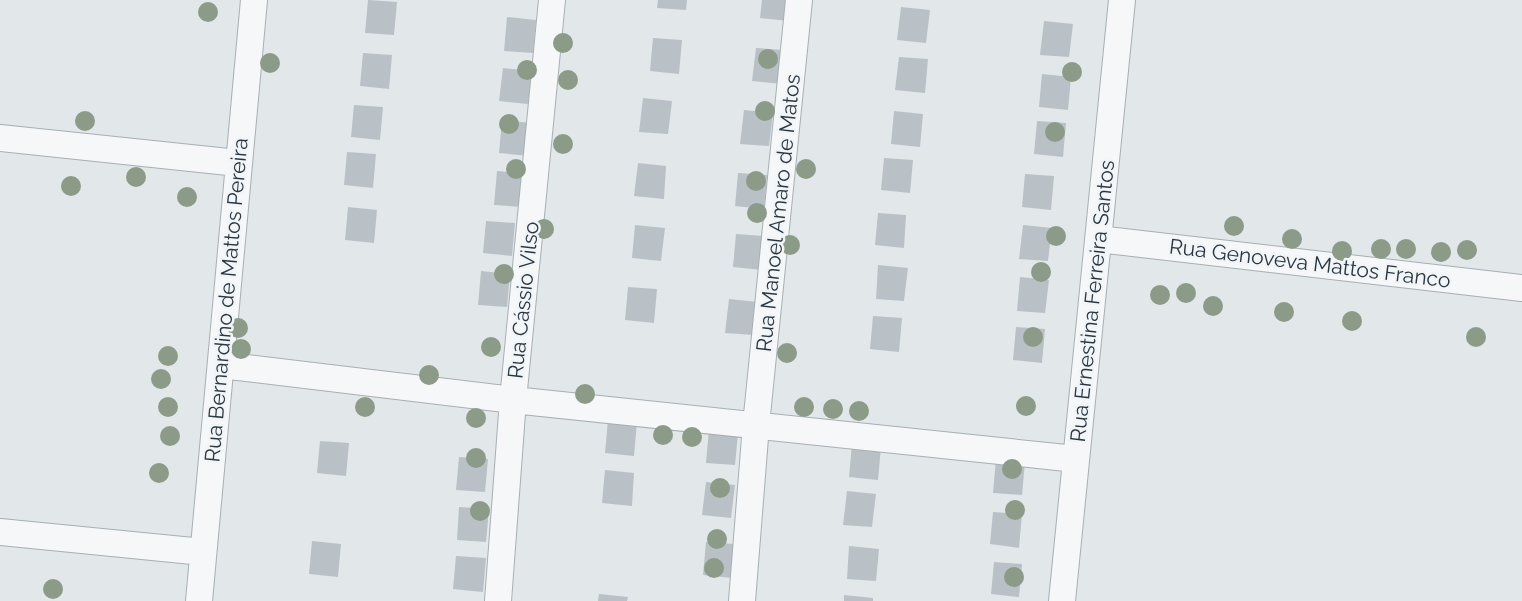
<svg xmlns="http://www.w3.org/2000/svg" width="1522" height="601" font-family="Raleway,sans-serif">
  <rect width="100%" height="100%" fill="#e2e7ea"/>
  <path fill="#b9c1c7" d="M368,0l29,2 -3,33 -29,-2z
    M658,0h29l-1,10 -29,-2z
    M762,0h29l-2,21 -29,-3z
    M901,7l29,3 -4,33 -29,-3z
    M507,17l29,3 -3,33 -29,-2z
    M1044,21l29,3 -4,33 -29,-2z
    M653,38l29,2 -3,34 -29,-3z
    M756,48l28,2 -2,34 -30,-3z
    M363,53l29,2 -3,34 -29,-3z
    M899,57l29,2 -3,34 -30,-3z
    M503,68l29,3 -4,33 -29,-3z
    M1042,74l29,3 -3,33 -29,-3z
    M643,98l29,3 -4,33 -29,-2z
    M354,105l29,2 -3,33 -29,-3z
    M744,110l29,3 -4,33 -29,-2z
    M894,111l29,3 -3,33 -29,-3z
    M502,120l29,3 -2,33 -30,-3z
    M1037,121l29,2 -3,34 -29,-3z
    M347,152l29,2 -3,34 -29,-3z
    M884,158l29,2 -3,33 -29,-3z
    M638,163l28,3 -2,33 -30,-3z
    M497,171l29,3 -3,33 -29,-2z
    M738,173l29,2 -3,34 -29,-3z
    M1025,174l29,2 -3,34 -29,-3z
    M348,207l29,3 -3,33 -29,-3z
    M878,213l28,2 -2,33 -29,-3z
    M486,221l29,2 -3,33 -29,-3z
    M635,225l30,3 -4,33 -29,-3z
    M1023,225l29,3 -4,33 -29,-2z
    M736,234l29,2 -3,34 -29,-3z
    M878,265l30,3 -4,33 -28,-2z
    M481,271l29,3 -3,33 -29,-2z
    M1020,277l29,3 -4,33 -28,-2z
    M628,287l29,2 -3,34 -29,-3z
    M729,299l29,3 -4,33 -29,-2z
    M873,316l29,2 -3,34 -29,-3z
    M1016,327l29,2 -3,34 -29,-3z
    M608,420l29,2 -3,34 -29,-3z
    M709,430l29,3 -3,32 -29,-2z
    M320,441l29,2 -3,33 -29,-3z
    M852,444l29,3 -3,33 -29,-3z
    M459,457l29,2 -3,33 -29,-2z
    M996,459l29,3 -3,33 -29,-2z
    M605,470l29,3 -2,33 -30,-3z
    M706,482l29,3 -4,33 -29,-3z
    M847,491l29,3 -4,33 -29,-2z
    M459,507l30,2 -3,33 -29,-2z
    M993,512l29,2 -3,34 -29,-4z
    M312,541l29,3 -3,33 -29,-3z
    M706,542l29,2 -3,34 -29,-3z
    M849,546l30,3 -3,32 -29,-2z
    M456,556l30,2 -3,34 -30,-3z
    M994,562l28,2 -3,33 -28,-3z
    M599,594l29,3 -1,4h-29z
    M844,595l29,3v3h-29z"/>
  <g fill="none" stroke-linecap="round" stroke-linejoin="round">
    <defs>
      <path id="minor" d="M0,138l238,25
        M1098,239l424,49
        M221,365l292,35 563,59
        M0,532l203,20
        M199,601l55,-601
        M498,601l15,-201 39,-400
        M742,601l14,-176 43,-425
        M1062,601l60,-601"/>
    </defs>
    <use href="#minor" stroke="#a7afb4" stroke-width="28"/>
    <use href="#minor" stroke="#f5f7f8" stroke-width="26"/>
  </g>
  <g fill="#8c9b88">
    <circle cx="208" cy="12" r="10"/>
    <circle cx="563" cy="43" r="10"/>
    <circle cx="768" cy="59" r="10"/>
    <circle cx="270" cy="63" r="10"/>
    <circle cx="527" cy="70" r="10"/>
    <circle cx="1072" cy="72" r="10"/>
    <circle cx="568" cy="80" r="10"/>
    <circle cx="765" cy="111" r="10"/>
    <circle cx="85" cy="121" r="10"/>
    <circle cx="509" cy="124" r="10"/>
    <circle cx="1055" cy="132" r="10"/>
    <circle cx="563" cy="144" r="10"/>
    <circle cx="516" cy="169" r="10"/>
    <circle cx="806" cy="169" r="10"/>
    <circle cx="136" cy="177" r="10"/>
    <circle cx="756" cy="181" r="10"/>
    <circle cx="71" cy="186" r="10"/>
    <circle cx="187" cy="197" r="10"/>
    <circle cx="757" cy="213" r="10"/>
    <circle cx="1234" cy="226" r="10"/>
    <circle cx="544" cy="229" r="10"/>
    <circle cx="1056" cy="236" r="10"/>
    <circle cx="1292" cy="239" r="10"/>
    <circle cx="790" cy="245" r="10"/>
    <circle cx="1381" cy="249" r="10"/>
    <circle cx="1406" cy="249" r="10"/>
    <circle cx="1467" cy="250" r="10"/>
    <circle cx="1342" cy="251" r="10"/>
    <circle cx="1441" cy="252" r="10"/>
    <circle cx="1041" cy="272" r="10"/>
    <circle cx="504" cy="274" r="10"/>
    <circle cx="1186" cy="293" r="10"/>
    <circle cx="1160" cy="295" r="10"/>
    <circle cx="1213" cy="306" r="10"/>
    <circle cx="1284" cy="312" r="10"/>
    <circle cx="1352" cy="321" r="10"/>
    <circle cx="238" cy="328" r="10"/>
    <circle cx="1033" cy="337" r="10"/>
    <circle cx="1476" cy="337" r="10"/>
    <circle cx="491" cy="347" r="10"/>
    <circle cx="241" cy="349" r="10"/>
    <circle cx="787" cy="353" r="10"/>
    <circle cx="168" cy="356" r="10"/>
    <circle cx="429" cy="375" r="10"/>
    <circle cx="161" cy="379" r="10"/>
    <circle cx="585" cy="394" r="10"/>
    <circle cx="1026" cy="406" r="10"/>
    <circle cx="168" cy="407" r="10"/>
    <circle cx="365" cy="407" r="10"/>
    <circle cx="804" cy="407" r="10"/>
    <circle cx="833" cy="409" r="10"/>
    <circle cx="859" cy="411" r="10"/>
    <circle cx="476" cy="418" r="10"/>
    <circle cx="663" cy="435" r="10"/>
    <circle cx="170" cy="436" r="10"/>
    <circle cx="692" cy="437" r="10"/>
    <circle cx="476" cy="458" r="10"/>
    <circle cx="1012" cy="469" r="10"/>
    <circle cx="159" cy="473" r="10"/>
    <circle cx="720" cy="488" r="10"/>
    <circle cx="1015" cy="510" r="10"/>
    <circle cx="480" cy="511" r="10"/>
    <circle cx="717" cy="539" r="10"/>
    <circle cx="714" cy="568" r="10"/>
    <circle cx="1014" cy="577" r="10"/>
    <circle cx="53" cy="589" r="10"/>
  </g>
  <g text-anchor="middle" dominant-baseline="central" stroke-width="5" stroke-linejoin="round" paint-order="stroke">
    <g font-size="21" fill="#2a3742" stroke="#f2f5f7">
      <text transform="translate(778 213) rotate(-84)">Rua Manoel Amaro de Matos</text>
      <text transform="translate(1310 263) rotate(7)">Rua Genoveva Mattos Franco</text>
      <text transform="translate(226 300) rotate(-85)">Rua Bernardino de Mattos Pereira</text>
      <text transform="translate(523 300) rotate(-84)">Rua Cássio Vilso</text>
      <text transform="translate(1092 301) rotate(-84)">Rua Ernestina Ferreira Santos</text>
    </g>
  </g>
</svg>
